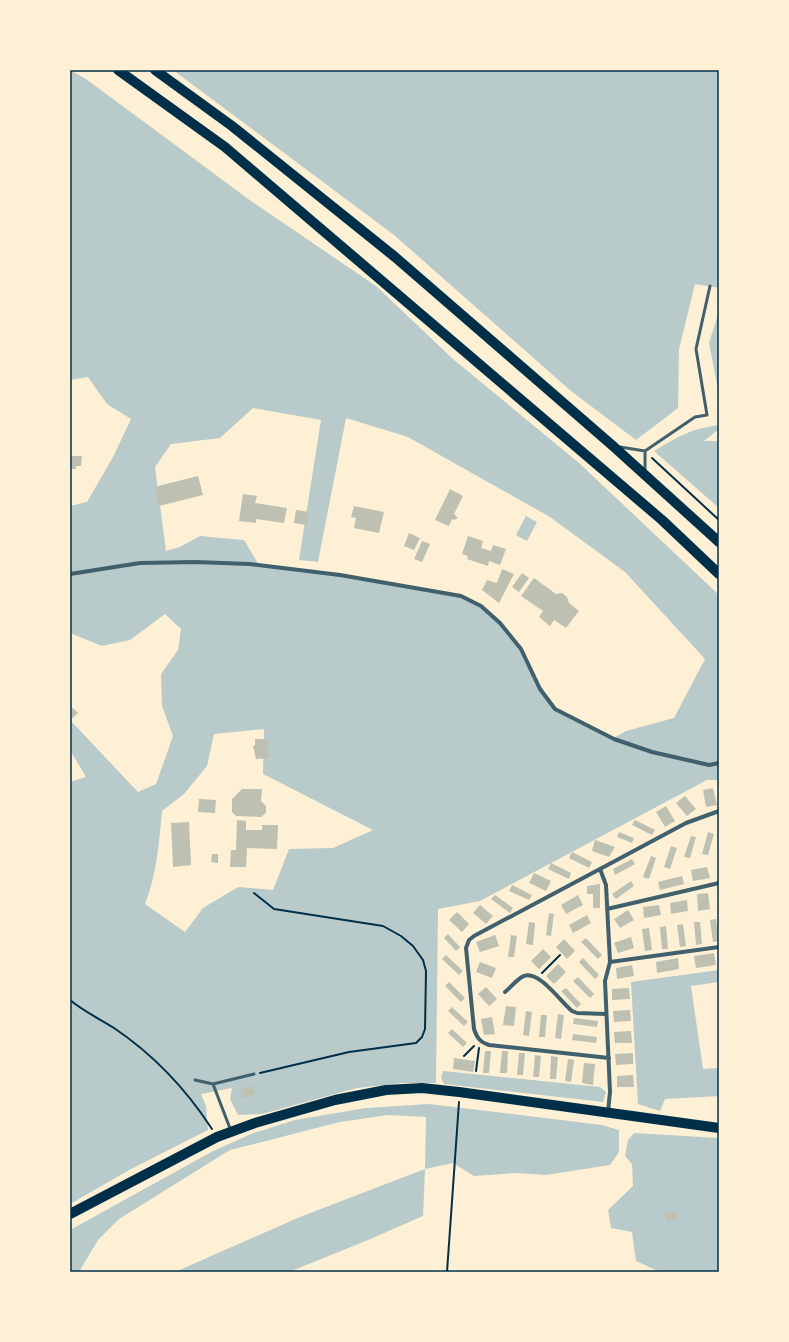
<svg xmlns="http://www.w3.org/2000/svg" width="789" height="1342" font-family="Literata,serif">
  <rect width="100%" height="100%" fill="#fdf0d5"/>
  <path fill="#b9caca" fill-rule="evenodd" d="M70,70l16,9 165,122 125,85 77,73 126,104 140,132v185h-12l-227,121 -42,8 -2,174h-33l-46,5 -95,26 -24,1 -8,-16 2,-11 -31,6 5,12 2,24 -77,39 -61,35v-422l16,-5 -16,-27v-30l68,72 18,-8 17,-48 -11,-30 -1,-32 17,-24 3,-21 -16,-15 -35,26 -28,6 -32,-13v-127l17,-4 26,-45 18,-38 -24,-15 -19,-27 -18,3zM253,408l68,12 -22,140 19,2 28,-144 62,19 142,80 75,55 80,87 -31,59 -48,13 -12,7 -59,-29 -15,-20 -19,-40 -21,-26 -19,-17 -20,-10 -121,-21 -81,-10 -15,-25 -44,-4 -20,11 -14,4 -11,-84 16,-23 49,-6zM264,729l-1,45 110,56 -40,18 -44,1 -16,41 -35,-3 -35,21 -18,24 -40,-28c12,-30 14,-62 17,-93l22,-17 23,-28 7,-32z
    M173,70h546v218l-24,-4 -16,65 -1,59 -42,32 -65,-49 -177,-156z
    M719,311v84l-10,-52z
    M719,425v4l-15,12h15v67l-65,-57c25,-15 36,-22 65,-26z
    M526,516l11,6 -10,19 -11,-6z
    M719,970v12l-28,4 12,83 16,-1v28l-54,3 -5,12 -22,-7 -7,-122z
    M443,1071l157,16 6,5 -3,10 -159,-18 -3,-6z
    M429,1104l173,21 17,5v22l-9,13 -64,10 -30,-2 -42,3 -21,-13 -28,6 -2,47 -55,24 -79,32h-114l125,-55 125,-48 1,-52 -38,-2 -48,7 -110,28 -111,69 -21,21 -19,32h-9v-42l143,-79 38,-17 44,-14 71,-12z
    M634,1133l85,5v134h-59l-24,-11 -4,-29 -21,-4 -3,-18 25,-24 -1,-22 -7,-8 3,-16z"/>
  <path fill="#bec0b2" d="M70,456h12l-1,10h-5v3h-6z
    M198,476l5,19 -44,11 -5,-19z
    M450,489l13,7 -9,18 4,4 -4,2 -2,-1 -3,7 -14,-6z
    M243,494l14,2 -2,7 32,5 -3,15 -28,-4v4l-17,-2z
    M354,506l30,6 -5,21 -25,-5 2,-10 -5,-1z
    M296,510l13,2 -2,13 -13,-2z
    M409,533l11,5 -6,12 -10,-4z
    M468,536l15,5 -2,7 10,3 2,-6 13,4 -6,16 -11,-4 -1,5 -21,-7 1,-3 -6,-2z
    M422,541l8,3 -8,18 -8,-3z
    M502,569l12,5 -15,29 -17,-13 5,-10 10,3z
    M522,573l7,5 -10,14 -7,-5z
    M534,578l22,16 6,-1 5,4 2,6 10,8 -13,17 -12,-8 -4,6 -11,-9 4,-6 -22,-15z
    M73,708l5,5 -8,7v-10z
    M255,739h12l2,19 -13,1 -3,-13 2,-1z
    M713,788l4,17 -11,2 -3,-17z
    M242,789h20l-1,12 5,5v7l-5,4 -25,-1 -4,-4v-13z
    M685,796l11,13 -9,7 -11,-13z
    M199,799l17,1 -1,13 -17,-1z
    M666,806l9,15 -10,6 -9,-15z
    M237,820l9,1v9h16v-5h16l-1,24 -30,-1 -1,19h-16l1,-17h5z
    M635,820l20,10 -3,5 -20,-10z
    M189,822l2,43 -18,2 -2,-44z
    M619,832l15,6 -2,5 -15,-6z
    M708,832l6,2 -6,21 -6,-1z
    M691,836l5,1 -6,21 -6,-1z
    M595,840l20,7 -6,10 -17,-6z
    M671,846l6,2 -7,21 -6,-2z
    M572,852l20,10 -3,6 -20,-10z
    M212,854h6v9l-7,-1z
    M651,856l5,2 -7,21 -6,-2z
    M632,859l3,5 -20,11 -2,-6z
    M551,863l20,10 -2,6 -21,-10z
    M707,867l3,11 -17,3 -2,-11z
    M534,873l17,8 -5,10 -17,-8z
    M682,876l2,8 -24,6 -2,-8z
    M631,881l3,5 -18,13 -4,-5z
    M600,884v24h-7v-14h-6v-8z
    M512,885l20,10 -3,5 -20,-9z
    M708,893l2,16 -12,2 -1,-17z
    M495,895l18,13 -3,5 -19,-14z
    M578,895l5,10 -17,9 -5,-9z
    M687,900l1,11 -17,3 -1,-11z
    M480,905l13,11 -7,8 -13,-11z
    M659,905l2,10 -17,3 -1,-11z
    M628,910l6,10 -14,8 -6,-9z
    M457,912l12,12 -7,8 -13,-12z
    M549,913l5,1 -3,22 -5,-1z
    M587,915l4,8 -18,10 -4,-8z
    M716,919l3,22 -6,1 -3,-22z
    M529,922l6,1 -2,22 -7,-1z
    M694,922h6l2,22 -6,1z
    M683,924l3,22 -6,1 -3,-22z
    M666,926l2,23h-6l-2,-22z
    M649,928l3,22 -7,1 -3,-22z
    M448,934l12,13 -4,4 -12,-13z
    M495,935l4,11 -19,6 -4,-10z
    M511,935l6,1 -3,21h-6z
    M631,937l3,11 -16,5 -4,-10z
    M586,938l16,17 -4,4 -17,-17z
    M564,939l11,12 -8,8 -11,-12z
    M543,949l8,8 -12,12 -8,-8z
    M714,953l2,12 -20,3 -2,-12z
    M446,955l17,16 -4,4 -17,-16z
    M583,958l16,17 -4,4 -16,-17z
    M678,958l1,11 -22,4 -1,-11z
    M480,962l16,6 -4,10 -16,-6z
    M558,964l8,8 -12,12 -8,-8z
    M632,965l2,11 -17,3 -1,-11z
    M578,977l16,17 -4,4 -17,-17z
    M449,982l16,16 -4,4 -16,-16z
    M486,987l11,12 -8,7 -11,-12z
    M566,988l15,16 -4,4 -16,-17z
    M629,988l1,11 -18,1v-11z
    M506,1006l10,1 -2,19 -11,-1z
    M452,1007l16,15 -4,4 -16,-15z
    M630,1010l1,11 -17,1 -1,-11z
    M526,1011l6,1 -3,24 -6,-1z
    M558,1014l6,1 -3,24 -6,-1z
    M541,1015h6l-2,22h-6z
    M492,1017l3,17 -11,1 -3,-16z
    M574,1018l24,3 -1,6 -24,-3z
    M452,1029l15,14 -4,4 -15,-14z
    M631,1031l1,12h-17l-1,-11z
    M573,1034l24,3 -1,6 -24,-3z
    M485,1051h6l-2,22h-6z
    M502,1051h6l-1,22h-7z
    M519,1053h6l-2,22h-6z
    M633,1053v11l-17,1 -1,-11z
    M535,1055l6,1 -2,21h-6z
    M551,1056l7,1 -2,22h-6z
    M454,1058l21,3 -2,11 -20,-3z
    M568,1059l6,1 -3,22 -6,-1z
    M584,1063l11,1 -2,21 -11,-2z
    M633,1075l1,12h-17v-11z
    M253,1086l3,8 -14,4 -2,-8z
    M677,1212v7l-11,1 -1,-7z"/>
  <g fill="none" stroke-linecap="round" stroke-linejoin="round">
    <path stroke="#003049" stroke-width="2" d="M652,458l67,62
      M254,893l20,16 109,17 18,10 12,10 10,14 3,11 -1,58 -3,8 -6,6 -67,9 -89,21
      M542,973l18,-18
      M70,1000c13,11 30,19 44,28 40,27 72,61 98,101
      M464,1056l10,-10
      M476,1071l3,-23
      M447,1272l12,-170"/>
    <path stroke="#3f606c" stroke-width="3" d="M620,447l25,4 50,-34 12,-2 -11,-66 14,-63
      M645,451v20
      M195,1080l18,4 41,-10
      M213,1084l18,47"/>
    <path stroke="#3f606c" stroke-width="4" d="M70,574l70,-11 56,-1 53,2 91,11 121,21 20,10 19,17 21,26 19,40 15,20 59,30 38,13 57,13 10,-2
      M600,869l-126,67 -5,4 -3,8 8,81c3,9 6,13 15,16l120,13
      M607,909l112,-26
      M610,962l109,-15
      M505,992c6,-5 13,-14 19,-16 15,-6 37,26 48,35l5,2 29,1
      M608,1112l2,-20 -5,-111 5,-19 -4,-77 -6,-16 86,-46 33,-12"/>
    <path stroke="#003049" stroke-width="10" d="M70,1214l147,-77 38,-14 80,-23 51,-10 36,-2 37,4 260,36"/>
    <path stroke="#003049" stroke-width="10" d="M118,70l107,77 437,373 57,54
      M155,70l77,56 163,131 218,189 106,96"/>
  </g>
  <rect width="789" height="1342" fill="none" stroke="#fdf0d5" stroke-width="142"/>
  <rect x="71" y="71" width="647" height="1200" fill="none" stroke="#003049" stroke-width="1.5"/>
</svg>
